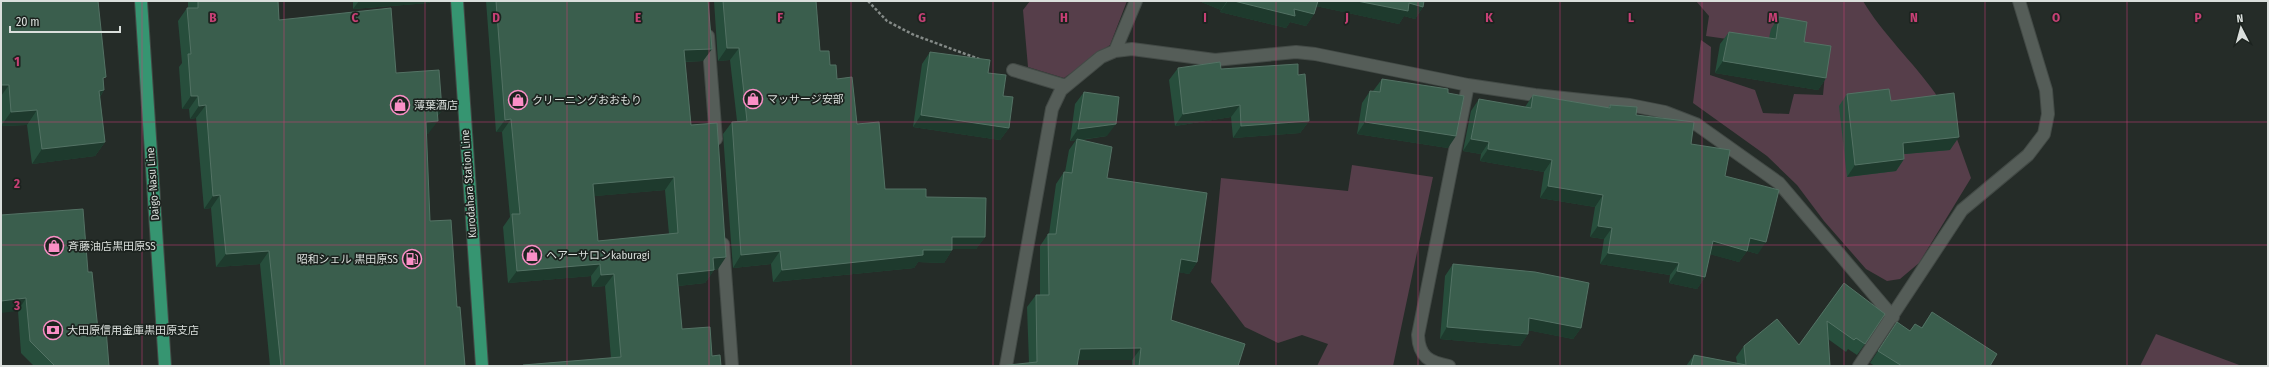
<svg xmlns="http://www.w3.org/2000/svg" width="2269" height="367" font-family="'Fira Sans Condensed','Noto Sans JP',sans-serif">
  <rect width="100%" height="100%" fill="#252c28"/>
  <path fill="#563e4a" d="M1030,1h97l-17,44 -46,33 -36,-11 -5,-57z
    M1696,1h167c18,31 51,62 72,92 16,25 26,57 36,85l-52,85 -19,16 -13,2 -21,-12 -42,-48 -27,-36 -30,-29 -74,-53 8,-63 10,7 -1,28 45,15 8,23 26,1 5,-20 29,1 4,-42 -121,-17 3,-20z
    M1352,165l81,12 -40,189h-76l11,-22 -26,-9 -24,8 -33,-16 -34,-45 10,-104 127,13z
    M2156,334l86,32h-102z"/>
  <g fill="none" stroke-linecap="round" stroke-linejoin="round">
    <defs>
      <path id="minor" d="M708,36l8,103
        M1115,51l21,-50
        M1013,70l53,16
        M723,244l9,122
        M1006,366l46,-257 9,-19 40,-33 14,-6 17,-2 83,11 81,-8 19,2 153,31 67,10 95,10 35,7 31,12 83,59 114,134
        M1449,366c-20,-4 -30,-9 -31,-31l50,-250
        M1859,366l103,-156 66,-55 16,-21 4,-20 -2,-24 -27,-89"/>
      <path id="major" d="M141,1l24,365
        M457,1l25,365"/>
    </defs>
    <use href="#minor" stroke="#434a46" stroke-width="14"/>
    <use href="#major" stroke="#434a46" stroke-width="14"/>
    <path stroke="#848a87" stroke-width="2.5" stroke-dasharray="3 2" stroke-linecap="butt" d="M868,1l19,20 27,14 65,24"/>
    <use href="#minor" stroke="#555d58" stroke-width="12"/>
    <use href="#major" stroke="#369571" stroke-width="12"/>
  </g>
  <path fill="#274e3c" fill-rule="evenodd" d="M1,1l97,1 6,88 -4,7 5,45 -10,14 -63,8 -5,-39 -26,1z
    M188,1h90l1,19 117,53 46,37 -5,7 -9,17h-2l4,87 27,86 8,59h-195l-10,-102 -44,3 -5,-59 -7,1 -8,-91 -6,1 -1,-10h-7l-3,-42 3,-4 -4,-42 9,-13h1z
    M353,1h78l-2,2 -76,6z
    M486,1h222l-5,60 -18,1 6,63 27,144 -4,1 -9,13 -27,3 4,43 30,27 9,10h-199l1,-1 88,-7 -6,-72 -13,1 -1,-11 -83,7 -5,-56 7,-10 -8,-85h-6zM665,190l4,44 -71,7 -4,-45z
    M714,1h102l4,50 10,14 7,14 48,110 41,8 59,40 -9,12h-24v1l-8,13 -26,-1 -4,6 -141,14 -2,-18 -38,4 -10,-134 9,-12 5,-1 -7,-61 -12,1z
    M1199,1h225l-1,6 -8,12 -11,-3 -5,8 -83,-18 -2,8 -8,12 -16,-4 -4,6 -66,-16 1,-2z
    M1779,17l25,25 22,36 -8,12 -103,-17 5,-29 9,-12 40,6 2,-9z
    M930,52l58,21 15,23 6,32 -9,12 -87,-13 9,-63z
    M1178,68l43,1 77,6 11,46 -9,12 -67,5 -2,-21 -56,9 -6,-46z
    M1382,79l66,14v55l-91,-14 5,-31 8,-12h3z
    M1084,92l23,44 -26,4 26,38 90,84 -8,12 -10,-2 -8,48 67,46h-106v-6h-54l-49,3 -2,-56 9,-12h4v-49l8,-12h1l7,-50 8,-12h1l4,-22 7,-10 -6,1 5,-37z
    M1847,94l103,56 -46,4v5l-8,12 -49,6 -8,-71z
    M1533,95l75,13 2,-3 26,10 55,29 34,32 33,78 -11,-3 -8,11 -29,-8 -5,23 -8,12 -28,-6 1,-8 -70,-11 4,-25 -14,-2 5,-30 -55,-9 4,-26 -64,-11 1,-7 -18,-3 8,-40 8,-12 46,8z
    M1,215l87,57 10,58 11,36h-75l-13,-13 -3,-42z
    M1453,264l128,64 -8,11 -45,-9v4l-8,12 -80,-7 5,-63z
    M1844,283l21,61 -8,11 -9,-6 -2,3 -18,-13 2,27h-144l8,-11 43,8 -1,-6 8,-11 55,-1z
    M1932,312l58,54h-115l-5,-3 27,-41 13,9 5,-7 6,4z"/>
  <path fill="#1e3a2d" d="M88,1h22l-24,2z
    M359,1h72l-2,2 -76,6z
    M1199,1h28l-6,9z
    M1228,1h6l60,8 20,5 -8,12 -16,-4 -4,6 -66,-16z
    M1314,1h43l52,2 14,4 -8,12 -11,-3 -5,8 -88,-19z
    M727,48h12l-9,12 -12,1z
    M712,49l-9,12 -27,1 8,-12z
    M1723,61l103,17 -8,12 -103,-17z
    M1,85h8l-8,11z
    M104,90l-10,15 5,-14z
    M191,96h7l-9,13h-7z
    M206,105l-10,13 -6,1 9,-13z
    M1240,105l-9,12 -56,9 8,-12z
    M37,110l-10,15 -26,1 10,-14z
    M437,110h5l-8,11h4l-10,13 -12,1 10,-13z
    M921,115l88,13 -9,12 -87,-13z
    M511,119l-9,13h-6l9,-12z
    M1309,121l-9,12 -67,5 8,-12z
    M1365,122l91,14 -8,12 -91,-14z
    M1116,124l-9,12 -30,4v-1l-1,1 -6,1 8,-12z
    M1959,137l-9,13 -56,5 9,-12z
    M1471,139l18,3 -8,12 -18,-3z
    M105,142l-10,14 -63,8 10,-15z
    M1488,149l64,11 -8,12 -64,-11z
    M1904,159l-8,12 -49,6 8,-12z
    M674,177l-9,13 -81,7 9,-13z
    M1548,186l55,9 -8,12 -55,-9z
    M220,195l-9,13 -7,1 9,-13z
    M1598,226l14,2 -8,11 -14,-2z
    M952,237h33l-9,12h-32z
    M1750,238l16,4 -8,12 -11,-3 -8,11 -34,-9 8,-12z
    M923,250h29l-8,13 -26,-1 -4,6 -141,14 9,-12z
    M269,251l-9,13 -44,3 10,-13z
    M780,251l-9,13 -38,4 8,-13z
    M1608,253l71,10 -9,12 -70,-11z
    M726,257l-8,12 -14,2 9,-13z
    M1181,259l16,3 -8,12 -17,-3z
    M600,264l-9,12 -83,7 9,-12z
    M714,270l-9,13 -36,4 8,-13z
    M1677,271l28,6 -8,12 -28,-6z
    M614,274l-9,12 -13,1 9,-12z
    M26,298l-8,13 -17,2v-12z
    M1529,318l52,10 -8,11 -51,-10z
    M1447,327l81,7 -8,12 -80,-7z
    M1141,348l-9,12h-61l9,-11z"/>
  <path fill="#3a5e4d" stroke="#537264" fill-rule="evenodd" d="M1,1h97l8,76 -3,1 1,12 -5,1 6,51 -63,7 -5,-39 -26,2 -2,-27h-8z
    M198,1h80l1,19 112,-12 5,65 43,-3 3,40h-5l1,11 -12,1 4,99 21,-1 6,87h3l5,59h-184l-12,-115 -43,3 -6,-59 -7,1 -7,-91 -7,1 -1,-10h-7l-3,-42h3l-4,-46h11z
    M496,1h212l4,48 -28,1 7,75 26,-2 9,134 -13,1 1,12 -37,4 5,55 28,-2 2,29 8,-1 1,11h-198v-1l98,-8 -7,-83 -13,1 -1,-11 -83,7 -5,-57h8l-9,-95 -6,1zM674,177l4,56 -80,8 -5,-57z
    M723,1h93l4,50h9l1,14h6l1,14 15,-2 5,47 22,-2 6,67h41v8l60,1 -1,39h-33v13h-29v5l-141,15 -2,-19 -39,4 -9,-133 15,-1 -8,-73h-12z
    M1234,1h84l-4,13 -20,-5 1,7z
    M1357,1h67l-1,6 -14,-4 -1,8z
    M1779,17l28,5 -3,20 27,4 -5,32 -103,-17 6,-29 47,7z
    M930,52l60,8 -2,13 18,2 -3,21 10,1 -4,31 -88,-13z
    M1220,62l1,7 77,-5v11l7,-1 4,47 -68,5 -1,-21 -57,9 -5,-46z
    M1382,79l66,10v4l16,3 -8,40 -91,-14 5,-31 10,1z
    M1889,89l2,12 63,-8 5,44 -56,6 1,16 -49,6 -8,-71z
    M1084,92l35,5 -3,27 -38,5z
    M1533,95l77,13v-3l27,2 -1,8 58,7 -3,22 39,6 -5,26 54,14 -13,52 -16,-4 -3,13 -34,-10 -8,36 -28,-6 2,-8 -71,-10 4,-25 -14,-2 5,-31 -55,-9 4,-26 -64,-11 1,-7 -18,-3 8,-40 52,9z
    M1077,139l35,8 -5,31 100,15 -10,69 -16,-3 -10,61 74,24 -7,22h-99l2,-18 -61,1 -3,17h-78l38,-4 -1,-67h13l-1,-61h8l8,-62 8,1z
    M83,209l5,63h4l6,58 8,-1 3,37h-54l-25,-25 -4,-43 -25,3v-86z
    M1453,264l82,8 54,11 -8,45 -52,-10 -1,16 -81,-7z
    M1844,283l41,31 -20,30 -9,-6 -2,2 -27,-19 3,45h-139l3,-11 52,10 -2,-19 33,-27 22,26z
    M1932,312l65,42 -7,12h-88l-24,-15 19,-29 13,9 5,-7 7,4z"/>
  <path fill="none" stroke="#c74075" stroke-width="1" stroke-opacity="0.55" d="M142,1v365M284,1v365M425,1v365M567,1v365M709,1v365M851,1v365M993,1v365M1134,1v365M1276,1v365M1418,1v365M1560,1v365M1702,1v365M1844,1v365M1985,1v365M2127,1v365M1,122h2267M1,245h2267"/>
  <defs>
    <symbol id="shop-ring" viewBox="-11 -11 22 22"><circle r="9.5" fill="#1c231f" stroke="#fa8fc6" stroke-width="1.5"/><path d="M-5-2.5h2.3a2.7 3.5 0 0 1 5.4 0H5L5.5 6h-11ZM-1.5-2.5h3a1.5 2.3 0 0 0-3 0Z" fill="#fa8fc6"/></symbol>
    <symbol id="fuel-ring" viewBox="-11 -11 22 22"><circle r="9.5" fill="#1c231f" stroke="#fa8fc6" stroke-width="1.5"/><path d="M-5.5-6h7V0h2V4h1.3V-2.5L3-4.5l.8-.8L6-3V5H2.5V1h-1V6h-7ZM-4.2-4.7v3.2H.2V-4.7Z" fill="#fa8fc6"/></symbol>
    <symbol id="bank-ring" viewBox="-11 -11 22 22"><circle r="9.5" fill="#1c231f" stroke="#fa8fc6" stroke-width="1.5"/><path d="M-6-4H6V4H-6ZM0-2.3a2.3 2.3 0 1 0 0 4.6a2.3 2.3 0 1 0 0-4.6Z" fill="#fa8fc6"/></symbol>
  </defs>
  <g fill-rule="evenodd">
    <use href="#shop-ring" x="742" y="88" width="22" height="22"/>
    <use href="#shop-ring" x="507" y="89" width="22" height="22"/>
    <use href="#shop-ring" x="389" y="94" width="22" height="22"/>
    <use href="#shop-ring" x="43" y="235" width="22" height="22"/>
    <use href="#shop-ring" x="521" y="244" width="22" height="22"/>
    <use href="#fuel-ring" x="401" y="248" width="22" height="22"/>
    <use href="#bank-ring" x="42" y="319" width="22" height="22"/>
  </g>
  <g text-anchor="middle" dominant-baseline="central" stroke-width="3.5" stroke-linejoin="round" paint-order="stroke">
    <g font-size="11" fill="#dadfdc" stroke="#1c231f" text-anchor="start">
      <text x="767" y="99">マッサージ安部</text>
      <text x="532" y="100">クリーニングおおもり</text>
      <text x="414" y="105">薄葉酒店</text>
      <text x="68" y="246">斉藤油店黒田原SS</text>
      <text x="546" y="255">ヘアーサロンkaburagi</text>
      <text x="398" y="259" text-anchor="end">昭和シェル 黒田原SS</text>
      <text x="67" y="330">大田原信用金庫黒田原支店</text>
    </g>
    <g font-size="11" fill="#dadfdc" stroke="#1c231f">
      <text transform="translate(153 184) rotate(-94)">Daigo-Nasu Line</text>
      <text transform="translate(469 184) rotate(-94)">Kurodahara Station Line</text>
    </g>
  </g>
  <g font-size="13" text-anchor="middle" font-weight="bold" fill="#c74075" stroke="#1c231f" stroke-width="3.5" stroke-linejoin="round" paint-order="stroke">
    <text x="213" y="22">B</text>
    <text x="355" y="22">C</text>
    <text x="496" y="22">D</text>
    <text x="638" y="22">E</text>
    <text x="780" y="22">F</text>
    <text x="922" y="22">G</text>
    <text x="1064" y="22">H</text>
    <text x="1205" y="22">I</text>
    <text x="1347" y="22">J</text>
    <text x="1489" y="22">K</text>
    <text x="1631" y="22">L</text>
    <text x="1773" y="22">M</text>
    <text x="1914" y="22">N</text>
    <text x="2056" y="22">O</text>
    <text x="2198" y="22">P</text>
    <text x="17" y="66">1</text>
    <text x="17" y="188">2</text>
    <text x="17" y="310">3</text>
  </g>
  <rect width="2269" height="367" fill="none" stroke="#dadfdc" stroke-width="4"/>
  <g transform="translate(2241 28) rotate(354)" stroke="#1c231f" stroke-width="3" paint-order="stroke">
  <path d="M0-3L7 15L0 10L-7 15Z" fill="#dadfdc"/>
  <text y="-6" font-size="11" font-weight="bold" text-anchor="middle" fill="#dadfdc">N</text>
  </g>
  <path d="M10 26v6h110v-6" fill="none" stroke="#dadfdc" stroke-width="2"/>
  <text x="16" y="26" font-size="12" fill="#dadfdc" stroke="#1c231f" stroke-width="3" paint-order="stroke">20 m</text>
</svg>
